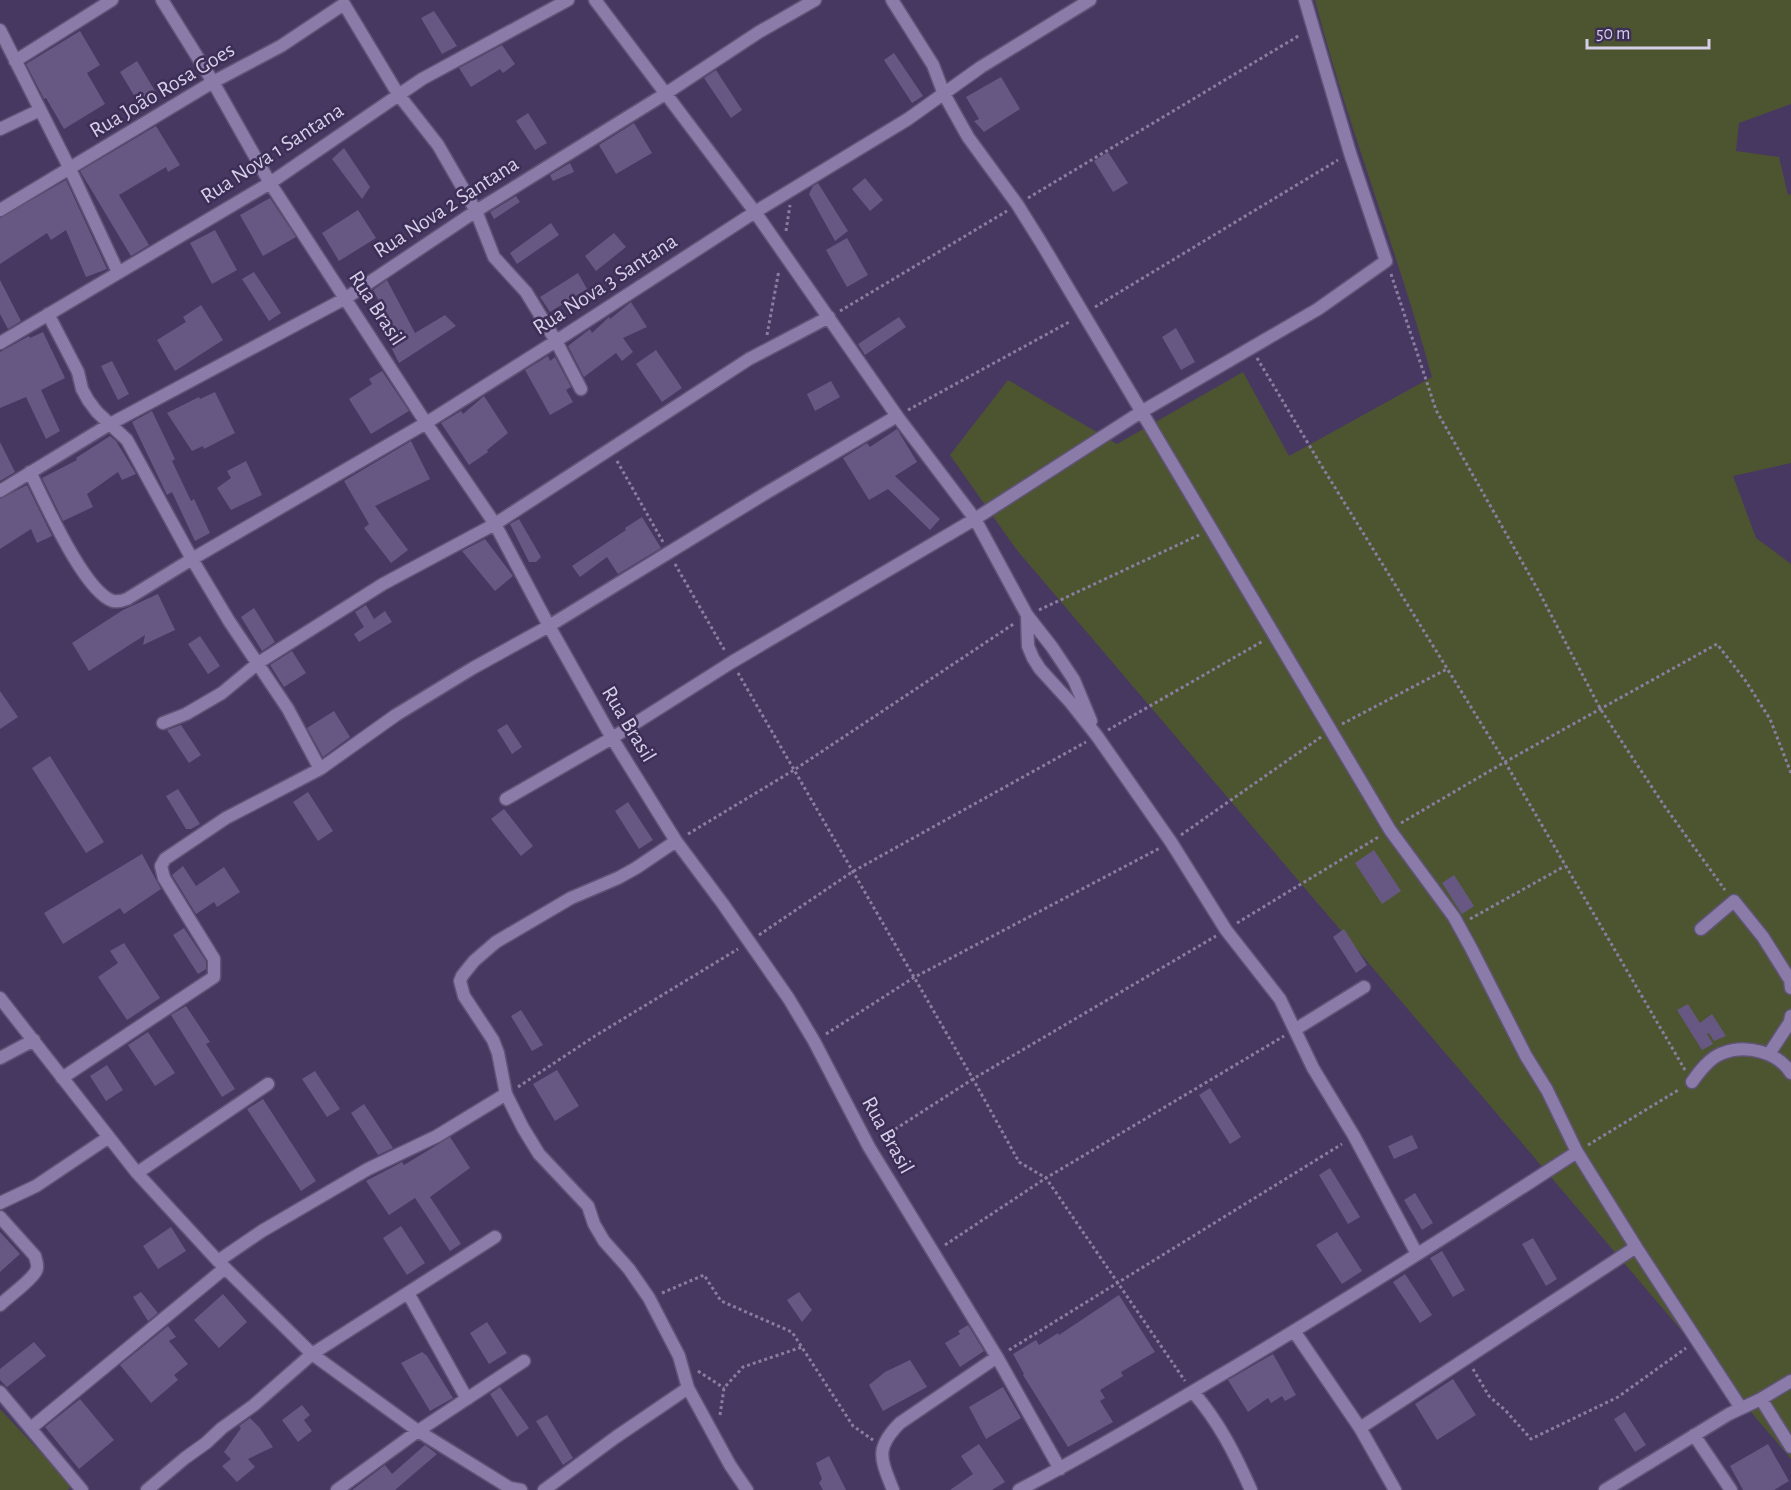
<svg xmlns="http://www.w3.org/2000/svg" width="1791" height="1490" font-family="'Alegreya Sans',sans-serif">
  <rect width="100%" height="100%" fill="#473861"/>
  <path fill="#4d5530" d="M1315,0h476v104l-52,19 -3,28 43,6 9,38 3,-1v269l-58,13 23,62 35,26v895l-775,-910 -66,-94 58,-75 109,64 126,-72 46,84 143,-79c-35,-127 -84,-250 -117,-377z
    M0,1409l72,77 -4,4h-68z"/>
  <path fill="#675883" d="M434,11l23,35 -15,8 -21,-36z
    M80,31l20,34 -13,8 18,31 -41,25 -18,-31 -2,1 -2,-4 -16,-31z
    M502,45l13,19 -12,9 -3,-4 -29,18 -12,-19z
    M894,53l29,43 -11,7 -28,-43z
    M137,61l21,35 -17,11 -21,-35z
    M716,70l26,40 -11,8 -27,-40z
    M1001,77l19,32 -36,23 -10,-11 5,-2 -13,-22z
    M528,113l19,30 -12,7 -19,-29z
    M634,123l18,30 -36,21 -17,-29z
    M156,126l24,39 -12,7 -2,-5 -47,28 30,50 -18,11 -51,-85z
    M344,148l26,39 -8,12 -30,-40z
    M1108,152l20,31 -15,9 -19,-31z
    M570,163l4,9 -21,9 -3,-6z
    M865,178l18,22 -13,11 -18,-22z
    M66,180l41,89 -21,8 -20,-47 -15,10 -4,-7 -47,31v-46z
    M818,183l30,48 -13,10 -26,-47 4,-8z
    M516,196l4,6 -26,17 -4,-7z
    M270,198l26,39 -33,19 -23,-41z
    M358,210l18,28 -37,23 -17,-28z
    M551,223l8,12 -42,29 -7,-11z
    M215,230l22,40 -25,14 -22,-41z
    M614,233l12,14 -30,24 -11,-15z
    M847,238l21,37 -21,12 -21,-37z
    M254,272l27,41 -12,8 -27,-42z
    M578,273l9,16 -37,23 -10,-15z
    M0,280l21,41 -13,8 -8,-15z
    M387,280l28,53 30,-18 11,11 -57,37 -8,-16 10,-6 -28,-51z
    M631,302l16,25 -24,11 10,14 -11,9 -6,-8 -32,24 -16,-31 22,-17 2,4 17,-16 1,2z
    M201,305l22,35 -48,31 -18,-31 29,-18 -3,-5z
    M899,317l7,10 -41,28 -7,-11z
    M1176,328l19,34 -14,8 -19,-33z
    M43,332l22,46 -24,12 19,41 -14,8 -20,-42 -26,11v-56l29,-16 1,2z
    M656,350l26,38 -20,14 -26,-38z
    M548,356l2,5 5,-4 16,30 -5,3 7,12 -23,13 -25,-45z
    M112,361l17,33 -11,6 -17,-34z
    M382,371l27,40 -38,23 -22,-35 23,-15 -3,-5z
    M831,381l9,16 -25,14 -8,-17z
    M215,392l20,41 -31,16 -1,-3 -11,5 -25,-38 32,-16 1,2z
    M484,396l24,37 -21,17 1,2 -19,13 -28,-42 20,-12 2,3z
    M152,411l23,48 -3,2 19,40 3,-2 16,34 -15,8 -23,-49 -5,3 -35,-73z
    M897,429l20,33 -22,14 45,43 -10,11 -42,-41 -19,11 -26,-42 24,-15 3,4z
    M110,436l6,5 20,33 -14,6 -4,-8 -31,22 6,13 -30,14 -21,-43 35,-18 -1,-2z
    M411,441l19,38 -55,27 33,44 -17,13 -27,-35 5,-4 -25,-43z
    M0,442l15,30 -15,9z
    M246,461l16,34 -31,15 -14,-22 14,-10 -4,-7z
    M27,485l25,51 -15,7 -6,-14 -31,20v-50z
    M642,517l19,31 -43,26 -11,-17 -27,20 -8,-11 54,-36 -1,-2z
    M519,519l22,38 -5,5h-7l-19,-38z
    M485,539l28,37 -18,15 -33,-40z
    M158,594l17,36 -32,15 2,-10 -56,36 -17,-28 51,-33z
    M366,605l8,14 11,-8 7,11 -33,20 -5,-8 10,-7 -9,-15z
    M254,608l21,34 -13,9 -21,-34z
    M200,636l20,30 -12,8 -20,-30z
    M292,651l14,22 -22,14 -14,-22z
    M0,691l18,26 -18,12z
    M334,711l16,26 -27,20 -16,-29z
    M507,724l15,23 -10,7 -15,-24z
    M181,725l20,30 -12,8 -22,-33z
    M50,756l54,86 -18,11 -54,-85z
    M178,789l22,35 -9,5h-5l-20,-33z
    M308,792l25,39 -15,10 -25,-39z
    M628,802l25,38 -14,9 -24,-38z
    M504,809l29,37 -12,10 -30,-37z
    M1374,850l27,41 -19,13 -27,-41z
    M142,854l19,35 -37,25 -4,-6 -57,36 -19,-31z
    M183,866l13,20 28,-19 16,25 -23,15 -3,-5 -18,12 -24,-39z
    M1454,875l20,31 -12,8 -20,-31z
    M184,928l22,33v8l-8,5 -25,-39z
    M1344,929l23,36 -11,8 -23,-36z
    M124,943l36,55 -33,22 -29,-43 20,-14 -8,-12z
    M1688,1004l12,19 12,-9 14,22 -12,5 -5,-8 -2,1 6,10 -11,6 -25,-40z
    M186,1006l24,36 -4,2 29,45 -13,8 -51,-82z
    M521,1010l22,35 -11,6 -21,-35z
    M148,1032l27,41 -20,13 -27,-41z
    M107,1065l16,25 -17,11 -16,-25z
    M557,1070l22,36 -24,15 -22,-37z
    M315,1071l25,38 -13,8 -25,-38z
    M1210,1088l31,49 -11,7 -31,-49z
    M263,1099l53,82 -15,10 -54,-82z
    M364,1104l29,44 -15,7 -27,-42z
    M1412,1135l6,13 -24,11 -6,-13z
    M450,1137l20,31 -40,29 31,47 -11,7 -35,-53 -26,17 -23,-34 36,-19 2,3z
    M1330,1168l30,49 -12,7 -29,-49z
    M1415,1193l18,30 -11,7 -18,-30z
    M401,1226l24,37 -18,12 -24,-37z
    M171,1227l15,24 -28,18 -15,-23z
    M0,1232l20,22 -20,18z
    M1337,1232l25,39 -20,13 -26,-39z
    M1533,1238l24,41 -11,7 -24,-42z
    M1442,1251l23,39 -12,7 -23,-39z
    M1405,1274l27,41 -12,8 -27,-41z
    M141,1292l17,21 -10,8 -15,-24z
    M799,1292l13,18 -10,12 -15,-22z
    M223,1294l24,28 -28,26 -25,-28z
    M1119,1295l36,57 -34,20 2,4 -23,14 5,8 -5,3 13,21 -45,25 -45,-72 1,-1 -11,-20 23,-14 3,5 19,-12 1,2z
    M487,1322l20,31 -18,11 -19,-31z
    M968,1325l16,26 -24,16 -15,-24 15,-9 -2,-3z
    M168,1326l8,11 -7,4 19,23 -14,11 4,5 -27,23 -31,-38z
    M34,1342l12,14 -39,31 -7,-7v-11z
    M422,1352l5,4 26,42 -23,13 -29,-48z
    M1273,1354l23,41 -11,6 -3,-5 -11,7 -3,-5 -20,14 -20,-32z
    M910,1360l17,27 -44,24 -14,-26 16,-13z
    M1453,1379l23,36 -39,25 -22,-36z
    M500,1387l29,41 -12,9 -27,-43z
    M1003,1387l18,31 -35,21 -17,-32z
    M80,1399l34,41 -35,29 -34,-42z
    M302,1405l8,10 -6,5 8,11 -14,11 -16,-22z
    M1625,1412l21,33 -11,7 -21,-33z
    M547,1415l26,43 -10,7 -27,-44z
    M250,1418l9,9 14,20 -25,12 7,8 -18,15 -15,-16 9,-7 -7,-7 17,-24 -2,-2z
    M979,1444l26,38 -13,8h-42l23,-16 -12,-18z
    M1768,1444l21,37 -15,9h-31l-13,-24z
    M425,1445l12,9 -42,36h-43l33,-25 7,9z
    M829,1456l17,34h-23l-4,-7 3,-4 -6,-16z"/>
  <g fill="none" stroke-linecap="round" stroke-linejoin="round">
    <defs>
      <path id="minor" d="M162,0l51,82 57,101 156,240 69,101 54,102 63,112 64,103 47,63 66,95 25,42 55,106 128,210 63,112
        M595,0l160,212 142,204 78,103 52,96 1,31 5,12 7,11 31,34 26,33 74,106 55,88 54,69 33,69 41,68 63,118
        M892,0l41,65 11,29 24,43 49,67 25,40 348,586 64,87 17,31 55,108 21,34 30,62 59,95 105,161
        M0,30l70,139 48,103
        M15,61l97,-61
        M0,129l40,-19
        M0,210l213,-128 68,-36 63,-42 54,90 40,51 38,66 18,46 32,35 30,49 25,48
        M48,314l30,58 4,17 6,11 9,12 30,28 65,119 37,62 59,88 32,60
        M0,343l270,-160 152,-104 146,-79
        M30,472c14,28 54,120 83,129 6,1 9,0 14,-2l65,-40 234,-136 130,-82 199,-129 153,-93 73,-52 109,-67
        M0,491l110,-67 236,-126 130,-87 189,-117 94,-62 56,-32
        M1027,615l25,32 22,33 17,41
        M163,723l23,-9 36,-21 36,-30 125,-79 112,-60 254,-165 80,-42
        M506,799l106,-61 120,-76 243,-143 166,-107 177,-103 68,-48 -36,-108 -45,-153
        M676,841l-40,27 -18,10 -47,20 -75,44 -22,19 -12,15 -2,5 4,15 29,44 5,13 8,41 17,34 16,26 49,52 6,18 10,17 25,28 20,29 30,58 9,32 42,77 17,25
        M1701,929l33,-28 29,36 27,43 1,8
        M0,998l137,175 81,88 94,93 106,77 92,57 11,2
        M1296,1029l68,-42
        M1769,1054l21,-32 1,-6
        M0,1058l34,-18
        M62,1078l152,-101v-18l-50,-81 -3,-12 4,-7 61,-41 94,-49 76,-54 77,-47 76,-42 217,-133 131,-77
        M1692,1082c7,-10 18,-25 31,-29 23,-9 55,-1 68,20
        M137,1173l131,-89
        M0,1203l36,-17 73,-49
        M0,1217l35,39c1,5 4,10 1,15 -5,10 -27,25 -36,34
        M218,1261l44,-30 106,-62 69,-33 69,-42
        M408,1293l59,106
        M1294,1331l66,97 35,62
        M0,1392l82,98
        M1193,1392c26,30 42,62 58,98
        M1761,1399l30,48
        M31,1428l194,-160
        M1360,1428l276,-181
        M1694,1435l37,55
        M147,1490l38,-32 21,-15 16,-15 32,-23 58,-51 183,-117
        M337,1490l81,-59 106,-70
        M544,1490l72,-53 72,-49
        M893,1490c-12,-31 -19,-41 7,-67l97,-66
        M1019,1490c72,-37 142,-80 212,-121 117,-70 232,-143 346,-217
        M1605,1490l124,-76 32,-15 30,-18"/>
    </defs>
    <use href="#minor" stroke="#5f5476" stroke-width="15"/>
    <path stroke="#897e9f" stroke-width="3" stroke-dasharray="3 3" stroke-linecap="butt" d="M1028,198l272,-163
      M786,231l4,-26
      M1391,274l45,136 102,180 63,120 62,94 62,86
      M1095,307l243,-147
      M840,311l167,-100
      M767,335l12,-65
      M1257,358l64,107 184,297 180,308
      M908,410l163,-89
      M617,461l46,81
      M675,564l50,87
      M1039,610l160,-75
      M738,673l235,406 46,83 27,16 139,203
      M1342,724l105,-55
      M1108,730l155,-89
      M1401,823l104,-61 212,-118 28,36 25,39 21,54
      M688,834l106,-64 221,-147
      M1181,835l140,-98
      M1470,919l95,-53
      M1237,923l143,-87
      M759,935l93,-63 234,-130
      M826,1034l87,-56 247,-130
      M518,1087l77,-51 143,-87
      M880,1139l93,-60 243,-143
      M1588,1145l92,-56
      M945,1245l101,-67 238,-142
      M662,1293l42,-18 17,26 71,31 61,94 20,14
      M1009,1350l333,-206
      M1473,1369l16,27 17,15 25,28 87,-42 68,-49
      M698,1371l26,17
      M720,1415l4,-27 19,-21 59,-20"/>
    <use href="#minor" stroke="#8a7ba9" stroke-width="12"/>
  </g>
  <g text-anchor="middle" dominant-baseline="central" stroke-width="5" stroke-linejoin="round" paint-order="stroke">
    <g font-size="22" fill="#d5cee7" stroke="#3c2e56">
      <text transform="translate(162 90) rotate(-31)">Rua João Rosa Goes</text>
      <text transform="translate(272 153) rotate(-33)">Rua Nova 1 Santana</text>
      <text transform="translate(446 207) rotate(-33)">Rua Nova 2 Santana</text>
      <text transform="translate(605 284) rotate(-33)">Rua Nova 3 Santana</text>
      <text transform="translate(377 308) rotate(57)">Rua Brasil</text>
      <text transform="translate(629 724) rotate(59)">Rua Brasil</text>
      <text transform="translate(888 1135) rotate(61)">Rua Brasil</text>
    </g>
  </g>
  <path d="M1587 39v9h122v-9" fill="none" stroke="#d5cee7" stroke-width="3"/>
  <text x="1596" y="39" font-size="18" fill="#d5cee7" stroke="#3c2e56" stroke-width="4.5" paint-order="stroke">50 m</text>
</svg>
